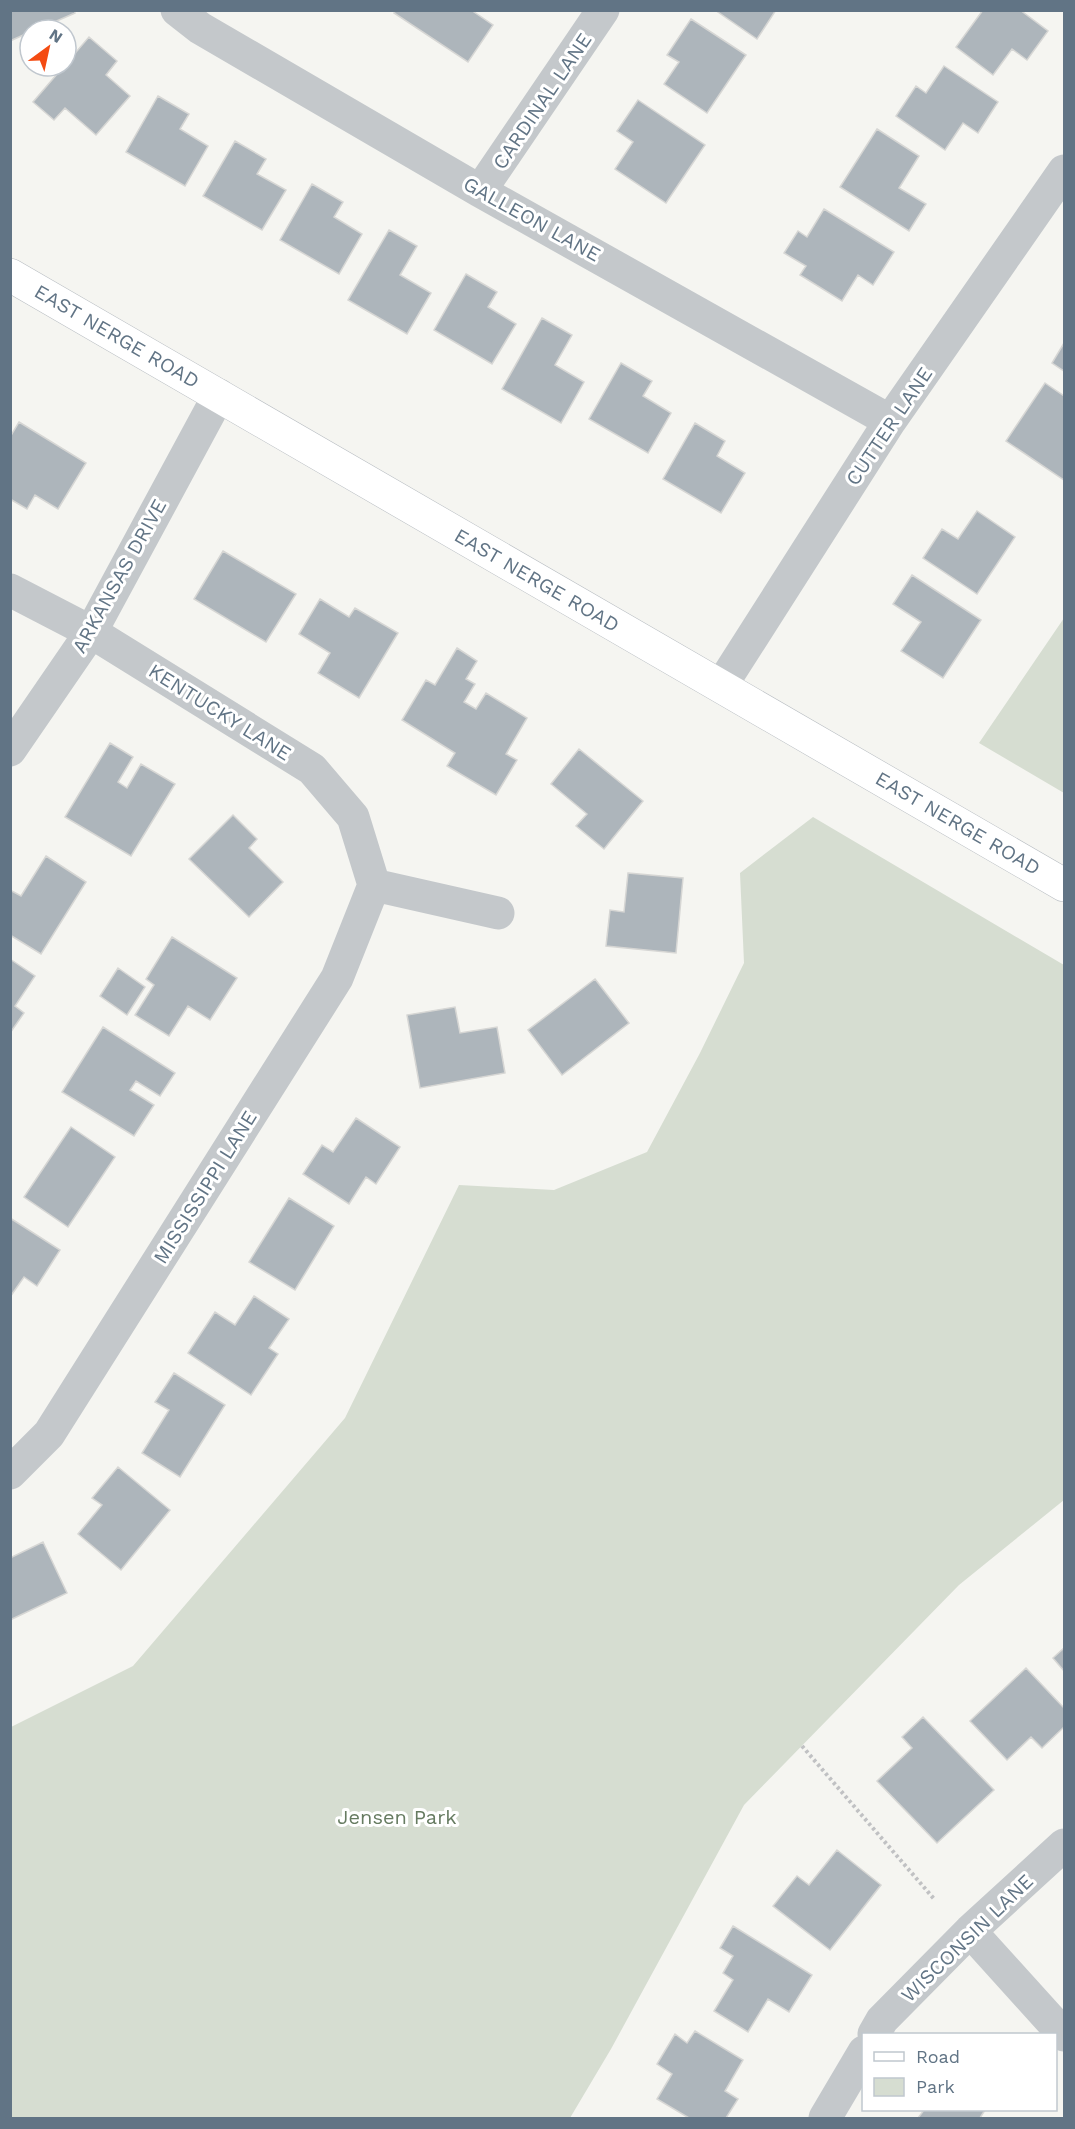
<svg xmlns="http://www.w3.org/2000/svg" width="1075" height="2129" font-family="'Work Sans',sans-serif">
  <rect width="100%" height="100%" fill="#f5f5f1"/>
  <path fill="#d6ddd1" d="M1064,618v175l-85,-50z
    M813,817l251,148v535l-105,85 -215,220 -133,244 -41,69h-559v-391l122,-61 212,-248 114,-233 95,5 93,-38 53,-99 44,-90 -4,-90z"/>
  <path fill="#adb5bb" stroke="#d6d6d4" stroke-width="1.5" d="M10,10h64l1,3 -39,17h-6v2l-20,9z
    M396,10h75l22,15 -25,37 -74,-49z
    M715,10h61l-19,29z
    M983,10h37l28,21 -21,29 -15,-11 -19,26 -37,-28z
    M691,19l55,36 -39,58 -43,-29 15,-22 -12,-7z
    M89,37l28,24 -11,14 24,21 -34,39 -31,-27 -11,12 -21,-18z
    M944,66l54,36 -20,31 -15,-10 -18,27 -49,-34 20,-30 10,7z
    M158,96l31,18 -9,15 28,17 -23,40 -59,-34z
    M638,100l67,45 -39,58 -51,-34 18,-27 -16,-11z
    M877,129l42,27 -20,32 27,16 -17,27 -69,-44z
    M235,141l31,18 -9,15 29,16 -24,40 -59,-34z
    M312,184l31,18 -9,15 28,17 -23,40 -59,-34z
    M824,209l70,43 -21,33 -15,-10 -16,26 -42,-26 6,-9 -22,-13 14,-22 9,6z
    M389,230l28,16 -17,29 31,18 -24,41 -59,-34z
    M466,274l31,18 -9,15 28,17 -24,40 -58,-34z
    M542,318l30,17 -17,30 29,17 -23,41 -59,-34z
    M1064,343v28l-12,-8z
    M621,363l31,18 -9,15 28,17 -23,40 -59,-34z
    M1045,383l19,13v84l-58,-39z
    M19,422l67,41 -28,46 -23,-14 -8,14 -17,-10v-62z
    M695,423l30,18 -8,15 28,17 -24,40 -58,-34z
    M977,511l38,26 -38,57 -54,-36 19,-29 16,10z
    M223,551l73,43 -30,48 -72,-43z
    M912,575l69,45 -38,58 -42,-27 20,-29 -28,-18z
    M320,599l29,18 6,-9 43,25 -39,65 -41,-25 12,-20 -31,-19z
    M457,648l20,13 -11,18 9,5 -11,18 12,7 10,-16 41,25 -21,36 11,6 -21,35 -49,-29 8,-13 -53,-33 24,-40 9,5z
    M110,743l23,14 -15,25 9,6 14,-24 34,20 -44,72 -66,-39z
    M579,749l64,52 -39,48 -28,-23 11,-12 -36,-30z
    M233,815l24,24 -8,9 34,34 -34,35 -60,-58z
    M46,856l40,26 -45,72 -31,-19v-45l11,6z
    M628,873l55,5 -7,75 -70,-7 4,-36 14,2z
    M172,937l65,41 -27,42 -22,-14 -19,30 -34,-21 19,-30 -8,-6z
    M10,959l25,17 -20,30 9,7 -14,20z
    M118,968l27,19 -18,28 -27,-19z
    M595,979l34,44 -67,52 -34,-45z
    M455,1007l5,26 37,-6 8,46 -85,15 -13,-73z
    M103,1027l72,46 -15,23 -24,-15 -6,9 24,15 -20,31 -72,-44z
    M356,1118l44,29 -24,37 -10,-7 -17,27 -46,-30 19,-29 11,7z
    M71,1127l44,30 -47,70 -44,-30z
    M289,1198l45,28 -39,64 -46,-28z
    M10,1218l50,32 -23,36 -13,-9 -14,20z
    M254,1296l35,23 -20,29 9,6 -27,41 -63,-42 27,-41 20,13z
    M174,1373l51,32 -45,72 -38,-24 27,-43 -14,-8z
    M118,1467l52,43 -49,60 -43,-36 24,-29 -10,-7z
    M43,1542l24,51 -57,27v-62z
    M1064,1648v23l-11,-13z
    M1026,1668l38,40v19l-22,21 -11,-11 -24,23 -37,-39z
    M923,1717l71,73 -57,53 -60,-62 35,-33 -10,-11z
    M837,1850l44,35 -51,65 -57,-44 24,-30 12,9z
    M733,1926l79,49 -23,37 -21,-13 -20,33 -34,-21 19,-31 -10,-7 10,-17 -13,-8z
    M695,2031l48,29 -18,31 13,8 -12,19h-37l-32,-19 15,-25 -15,-10 18,-30 12,9z
    M924,2110h61l-5,8h-62z"/>
  <g fill="none" stroke-linecap="round" stroke-linejoin="round">
    <defs>
      <path id="secondary" d="M10,275l1054,610"/>
    </defs>
    <use href="#secondary" stroke="#b8bdc2" stroke-width="34"/>
    <path stroke="#c0c1c3" stroke-width="4" stroke-dasharray="3 3" stroke-linecap="butt" d="M802,1746l133,154"/>
    <path stroke="#c4c8cb" stroke-width="33" d="M177,10l23,18 280,163 410,230
      M480,191l123,-181
      M10,590l81,42 221,137 41,48 21,68
      M721,686l169,-265 174,-250
      M10,750l81,-118 128,-237
      M374,885l124,28
      M10,1473l39,-39 288,-456 37,-93
      M970,1931l94,104
      M874,2034l8,-14 88,-89 94,-86
      M825,2118l39,-66"/>
    <use href="#secondary" stroke="#fff" stroke-width="33"/>
  </g>
  <g text-anchor="middle" dominant-baseline="central" stroke-width="6" stroke-linejoin="round" paint-order="stroke">
    <g font-size="20" fill="#617485" stroke="#fff">
      <text transform="translate(542 101) rotate(-56)">CARDINAL LANE</text>
      <text transform="translate(532 219) rotate(29)">GALLEON LANE</text>
      <text transform="translate(117 336) rotate(30)">EAST NERGE ROAD</text>
      <text transform="translate(889 426) rotate(-56)">CUTTER LANE</text>
      <text transform="translate(119 576) rotate(-61)">ARKANSAS DRIVE</text>
      <text transform="translate(537 580) rotate(30)">EAST NERGE ROAD</text>
      <text transform="translate(220 712) rotate(32)">KENTUCKY LANE</text>
      <text transform="translate(958 823) rotate(30)">EAST NERGE ROAD</text>
      <text transform="translate(205 1187) rotate(-58)">MISSISSIPPI LANE</text>
      <text transform="translate(967 1938) rotate(-44)">WISCONSIN LANE</text>
    </g>
    <g font-size="20" fill="#667b61" stroke="#fff">
      <text x="397" y="1817">Jensen Park</text>
    </g>
  </g>
  <rect width="1075" height="2129" fill="none" stroke="#617485" stroke-width="24"/>
  <rect x="862" y="2033" width="195" height="78" fill="#ffffff" stroke="#c0c7ce" stroke-width="1.5"/>
  <rect x="874" y="2052" width="30" height="9" fill="#ffffff" stroke="#c0c7ce" stroke-width="1.5"/>
  <text x="916" y="2063" font-size="18" fill="#617485">Road</text>
  <rect x="874" y="2078" width="30" height="18" fill="#d6ddd1" stroke="#c0c7ce" stroke-width="1.5"/>
  <text x="916" y="2093" font-size="18" fill="#617485">Park</text>
  <g transform="translate(48 48) rotate(33)"><circle r="28" fill="#ffffff" stroke="#c0c7ce" stroke-width="1.5"/>
  <path d="M0-4.5L10 22L0 15L-10 22Z" fill="#f44b12"/>
  <text y="-9" font-size="16" font-weight="bold" text-anchor="middle" fill="#617485">N</text>
  </g>
</svg>
